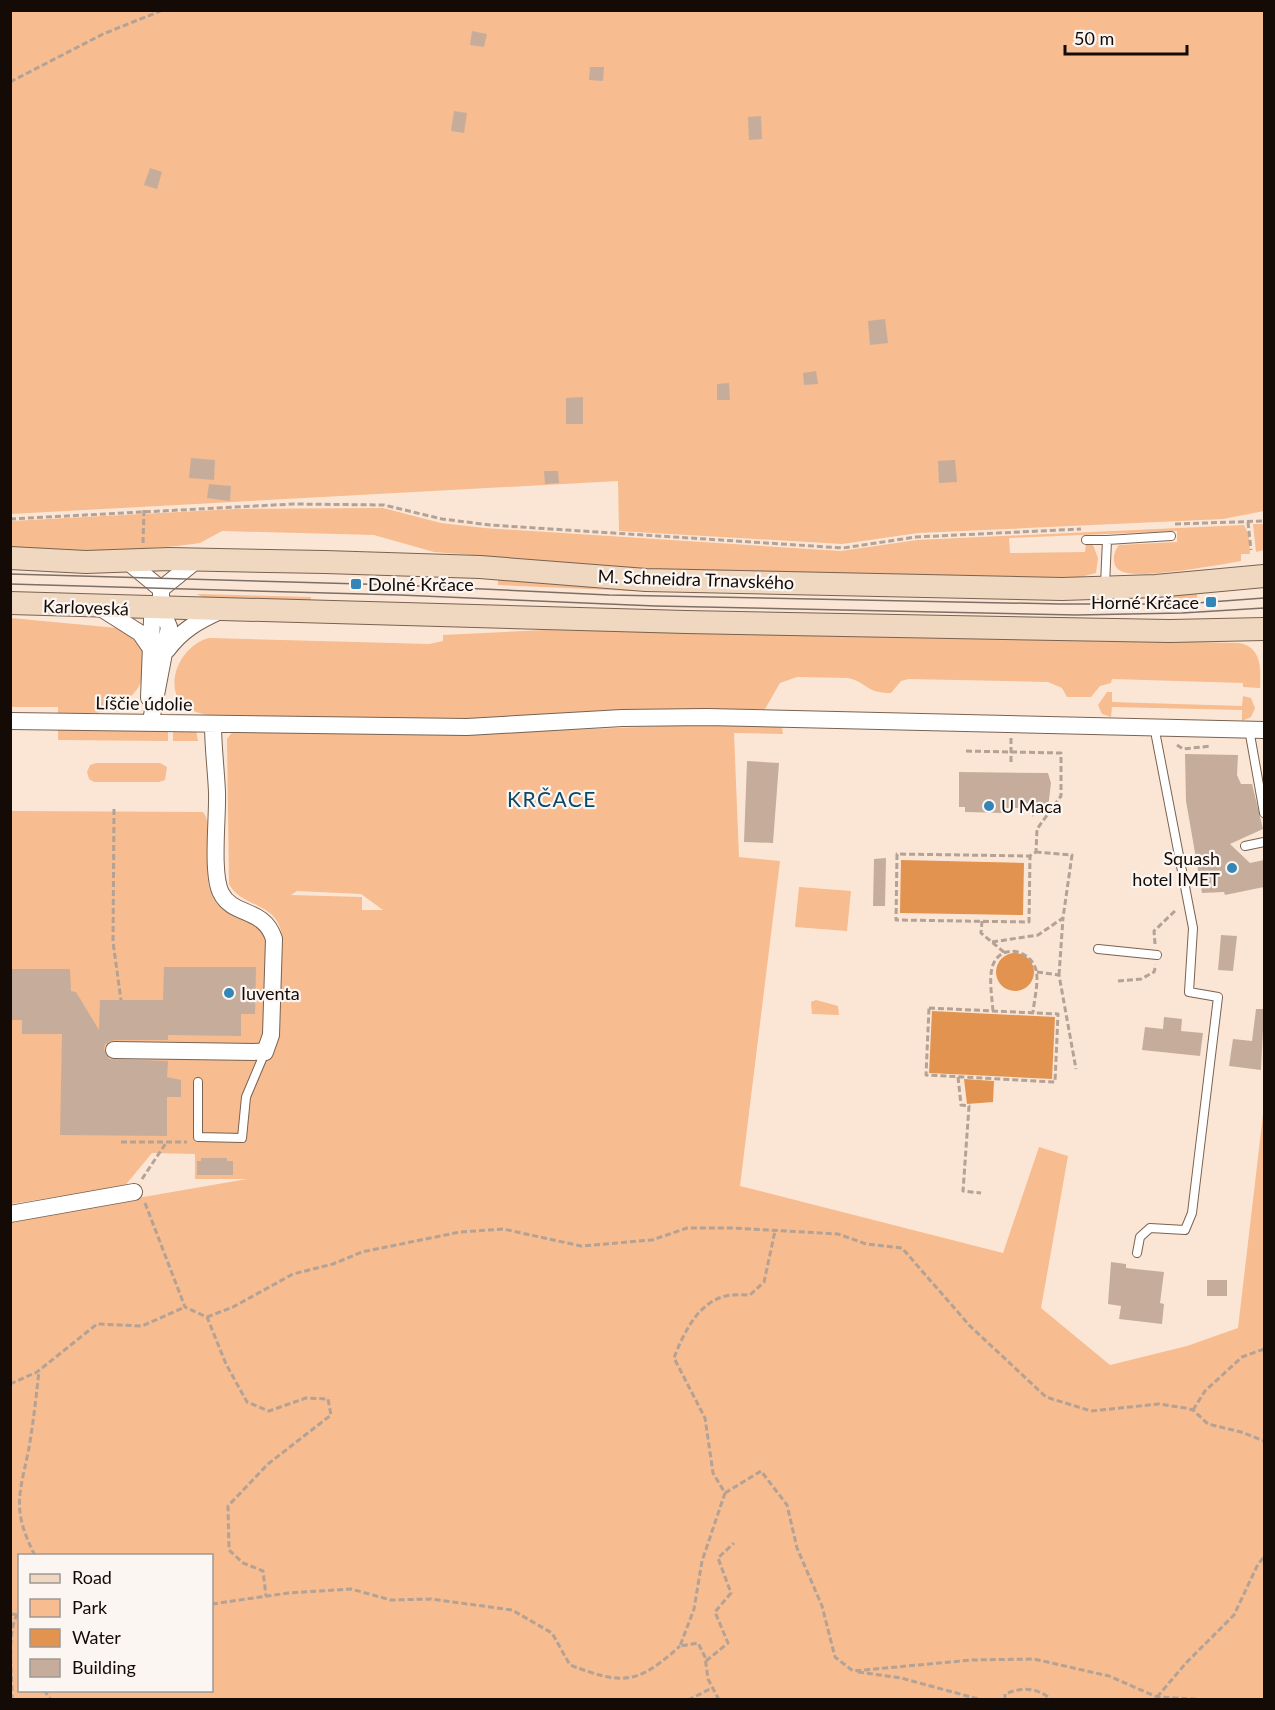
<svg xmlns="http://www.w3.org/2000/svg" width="1275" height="1710" font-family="Lato,sans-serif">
  <rect width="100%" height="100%" fill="#fbe6d6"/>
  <path fill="#f7bc8f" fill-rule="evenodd" d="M11,11h1253v500l-41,8 -305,14 -76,11 -223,-13 -1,-50 -607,33z
    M383,508l58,15 43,5 357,23 76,-11 327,-15 5,10 1,19h-9v7c-24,4 -97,18 -118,11 -12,-4 -11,-19 -4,-27l58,-3v-11l-168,7 1,15 75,-1 1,-8 7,1 5,13 -2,15 -23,6 -408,-9 -231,-18 -60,-17 -152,-4 -22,12 -23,3 -84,6 -82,-5v-26l224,-12z
    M1253,524h11v26l-8,2z
    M498,577l136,12 -1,2 -135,-6z
    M1197,592v6l-118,2v-2z
    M197,594l114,3 -1,6 -108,-6z
    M11,618l106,10c9,6 20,11 25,22 11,30 -13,57 -41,62 -13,3 -29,1 -43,1v-6h-47z
    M546,630l692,13c24,3 23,26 22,45l-17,-1v-4l-131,-4 -1,4 -11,3 -9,11h-24l-5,-9 -14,-6 -139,-3 -8,2 -10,12c-26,0 -22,-10 -43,-15l-51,-1 -17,6 -15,26h-114l-167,10 -273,-3c-12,-3 -27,-6 -33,-18 -12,-23 8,-55 31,-60l220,6 14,-3v-6z
    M1107,692h5v10l130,4 1,-10 8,2 4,10 -4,9 -9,4v-11l-130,-3 -1,10 -9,-3 -4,-9z
    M710,724l72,3 1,7 -49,-1 5,124 41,4 -40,325 263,67 36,-106 29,9 -27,152 69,57 77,-19 51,-18 26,-222v593l-1253,1v-480l236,-41h-52v-25l-43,-1 -29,35 -54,11 -7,-3 -51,8v-393l192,1c6,8 5,17 5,27 -1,36 -7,66 34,81 14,6 24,10 39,11 -7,-29 -40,-24 -52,-47l-2,-145 6,-8 289,1zM297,891l64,3 22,16h-21v-13l-71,-2zM20,1556h192v134h-192z
    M58,729l110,1v11l-110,-1z
    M173,729l23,1 2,11h-25z
    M96,763h64l7,4 -2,13 -6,2h-65l-5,-3 -2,-7 3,-7z
    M799,887l52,4 -4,40 -52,-4z
    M816,1000l22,6 1,9 -27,-1 -1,-12z"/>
  <path fill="#e39350" d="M901,860l123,3 -1,52 -123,-2z
    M996 972a19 19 0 1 1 38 0a19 19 0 1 1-38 0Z
    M932,1011l123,6 -3,62 -123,-6z
    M964,1079l30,2 -1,21 -26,2z"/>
  <path fill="#c6ad9b" d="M472,31l15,3 -3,13 -14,-2z
    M590,67h14l-1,14 -14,-1z
    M454,111l13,2 -3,20 -13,-2z
    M761,116l1,23 -13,1 -1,-23z
    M150,168l12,4 -5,17 -13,-4z
    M885,319l3,24 -18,2 -2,-24z
    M816,371l2,13 -14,1 -1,-12z
    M729,383l1,17h-13v-16z
    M583,397v27h-17v-26z
    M191,458l24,2 -1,20 -25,-2z
    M955,460l2,22 -18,1 -1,-22z
    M544,471h14l1,12 -14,1z
    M209,484l22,2 -1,15 -23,-3z
    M1185,754l53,1 -1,20 4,9h11l11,45 -33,15 20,19 14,-3v27l-39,8 -1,-3 -22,1 -16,-92z
    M747,761l32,2 -6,80 -29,-1z
    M959,772l89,1 3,10 -3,25h-6l-10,9 1,-9h-30v5l-38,-1v-5h-6z
    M886,858l-1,48h-12l1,-47z
    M1221,935l16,1 -4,35 -15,-1z
    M164,967h92l-1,47h-14v22l-73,-1v5h-54l-9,4 -1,6 5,9 59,2 -1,16 14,3v17h-14v39l-107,-1 2,-101h-40v-14h-12v-51h60l1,22 5,1 23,38 1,-30h63z
    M1256,1009h8l-3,61 -32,-4 4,-27 19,2z
    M1164,1017l18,2 -1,12 22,2 -3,23 -58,-6 3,-23 18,2z
    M201,1158h26v3h6v14h-36v-14h4z
    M1111,1262l15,2v4l38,4 -4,31 4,1 -2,20 -43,-5 2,-13 -13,-2z
    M1207,1280h20v16h-20z"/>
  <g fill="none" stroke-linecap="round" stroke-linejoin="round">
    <defs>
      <path id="service" d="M1086,540h21l-2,45
        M1107,540l64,-4
        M1249,729l15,84
        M1245,846l19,-4
        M1098,949l59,6
        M198,1082v55l44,1 4,-41 19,-45
        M1137,1253l3,-16 10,-9 35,2 7,-17 26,-216 -29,-5 4,-64 -39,-202"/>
      <path id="minor" d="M127,561l34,28
        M99,607l41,26 9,13
        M167,650c15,-20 31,-29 53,-39
        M149,698l3,-79 9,-10
        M10,721l457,6 155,-9 85,-1 557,13
        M151,721l18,-94 -8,-18v-20l36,-29
        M114,1050l151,2 6,-17 3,-96c-10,-32 -41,-22 -53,-46 -10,-19 -3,-77 -4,-101 -1,-23 -4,-45 -4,-68
        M10,1214l124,-22"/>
      <path id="secondary" d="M10,558l76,4 83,-3 156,3 155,5 166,13 416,9 94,-3 108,-10
        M10,603l676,19 484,9 94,-2"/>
    </defs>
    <use href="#service" stroke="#796251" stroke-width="10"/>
    <use href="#minor" stroke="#796251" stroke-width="18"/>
    <use href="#secondary" stroke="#796251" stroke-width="24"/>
    <path stroke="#b3a295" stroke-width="3" stroke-dasharray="6 3" stroke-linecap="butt" d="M10,82l93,-48 60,-24
      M10,519l283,-15 91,1 58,14 48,6 353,23 73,-11 165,-8
      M1248,522l3,28
      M1175,524l89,-3
      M143,543l1,-33
      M1011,738v25
      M1177,745l6,4 28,-3
      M966,751l95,2v43l-24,33 -1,23 -6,4 -133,-2 -1,66 133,2 1,-66
      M114,809l-1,133 8,58
      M982,921l-1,12 24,20
      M992,942l46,-7 25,-17 9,-63 -35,-3
      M1155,944l-1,-13 23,-22
      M1037,972l22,3 17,94
      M1059,975l4,-57
      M1118,981l23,-2 13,-7 2,-7
      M929,1008l129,6 -3,68 -129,-7z
      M993,1011c-1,-13 -4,-31 -1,-43 6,-25 38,-20 44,2 3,12 -2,30 -3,43
      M958,1077l3,28 8,1 -6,85 18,2
      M121,1142h66
      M142,1179l24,-36
      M145,1203l40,104 22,10 19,47 21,38 22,9 37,-13 22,1 3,16 -63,49 -40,42 1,44 14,13 20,8 3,25
      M207,1317l26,-10 60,-33 40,-10 29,-12 98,-20 43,-3 78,17 71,-6 35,-12h46l105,6 28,10 36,4 68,78 76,71 45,14 68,-7 26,4 8,2 15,14 33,8 23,9
      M10,1384l27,-12 60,-48 45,2 43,-19
      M1193,1410l12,-19 37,-34 22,-8
      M725,1493l36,-22 26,34 10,43 25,58 13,51 18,14 119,-11 62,-1 75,17 48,21 55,3
      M35,1556c-22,-45 -17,-57 -7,-103 5,-27 8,-55 11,-82
      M212,1604l76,-11 63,-4 40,11 40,-1 81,11 40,23 18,32c53,20 67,20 110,-19
      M10,1614l10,1
      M706,1661l22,-18 -13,-31 16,-19 -13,-35 16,-15
      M858,1672l43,6 81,22
      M44,1690l7,10
      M1157,1697l29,-34 48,-48 24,-51 6,-7
      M12,1700c1,-21 -7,-74 8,-89
      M688,1700l24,-12
      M719,1700l-11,-21 -3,-22 -7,-14 -18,3 14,-37 8,-48 23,-68 -12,-20 -8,-55 -31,-60c9,-24 24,-56 52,-62 7,-2 16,-1 24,-1l14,-13 11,-51
      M1005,1700v-6c17,-7 32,-7 47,6"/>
    <use href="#service" stroke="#fff" stroke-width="8"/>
    <use href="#minor" stroke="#fff" stroke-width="16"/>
    <use href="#secondary" stroke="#f0d7c0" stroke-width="22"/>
    <path stroke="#7d6f65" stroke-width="1.5" d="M10,574l387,11 212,10 451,9h123l81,-6
      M10,584l390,11 255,11 421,9 106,-2 82,-5"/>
  </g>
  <g fill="#3486b7" stroke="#fcf6f2" stroke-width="2">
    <rect x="350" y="578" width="12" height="12" rx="3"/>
    <rect x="1205" y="596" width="12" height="12" rx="3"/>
    <circle cx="989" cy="806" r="6"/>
    <circle cx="1232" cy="868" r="6"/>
    <circle cx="229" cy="993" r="6"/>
  </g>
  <g text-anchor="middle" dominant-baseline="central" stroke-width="4.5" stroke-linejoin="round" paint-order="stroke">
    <g font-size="18" fill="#140b06" stroke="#fcf6f2">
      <text transform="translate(696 579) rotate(2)">M. Schneidra Trnavského</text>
      <text transform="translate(86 607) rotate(2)">Karloveská</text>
      <text transform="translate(144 703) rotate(1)">Líščie údolie</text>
    </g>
    <g font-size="18" fill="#140b06" stroke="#fcf6f2" text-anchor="start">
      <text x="368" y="584">Dolné Krčace</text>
      <text x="1199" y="602" text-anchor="end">Horné Krčace</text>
      <text x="1001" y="806">U Maca</text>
      <text x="1220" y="858" text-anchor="end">Squash<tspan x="1220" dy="21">hotel IMET</tspan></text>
      <text x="241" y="993">Iuventa</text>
    </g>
    <g font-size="21" letter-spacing="1.5" fill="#0a4768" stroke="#fcf6f2">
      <text x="552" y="798">KRČACE</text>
    </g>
  </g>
  <rect width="1275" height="1710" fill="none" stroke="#140b06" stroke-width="24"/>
  <rect x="18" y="1554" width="195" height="138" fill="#fcf6f2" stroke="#9f9894" stroke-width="1.5"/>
  <rect x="30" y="1574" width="30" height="9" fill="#f0d7c0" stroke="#9f9894" stroke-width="1.5"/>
  <text x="72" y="1584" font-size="18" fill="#140b06">Road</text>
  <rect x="30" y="1599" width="30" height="18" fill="#f7bc8f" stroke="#9f9894" stroke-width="1.5"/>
  <text x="72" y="1614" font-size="18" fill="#140b06">Park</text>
  <rect x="30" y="1629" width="30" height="18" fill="#e39350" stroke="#9f9894" stroke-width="1.5"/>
  <text x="72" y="1644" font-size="18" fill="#140b06">Water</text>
  <rect x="30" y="1659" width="30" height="18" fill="#c6ad9b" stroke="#9f9894" stroke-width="1.5"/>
  <text x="72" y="1674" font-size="18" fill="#140b06">Building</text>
  <path d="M1065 45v9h122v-9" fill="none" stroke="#140b06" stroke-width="3"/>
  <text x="1074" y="45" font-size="18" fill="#140b06" stroke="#fcf6f2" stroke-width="4.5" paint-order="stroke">50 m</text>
</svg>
